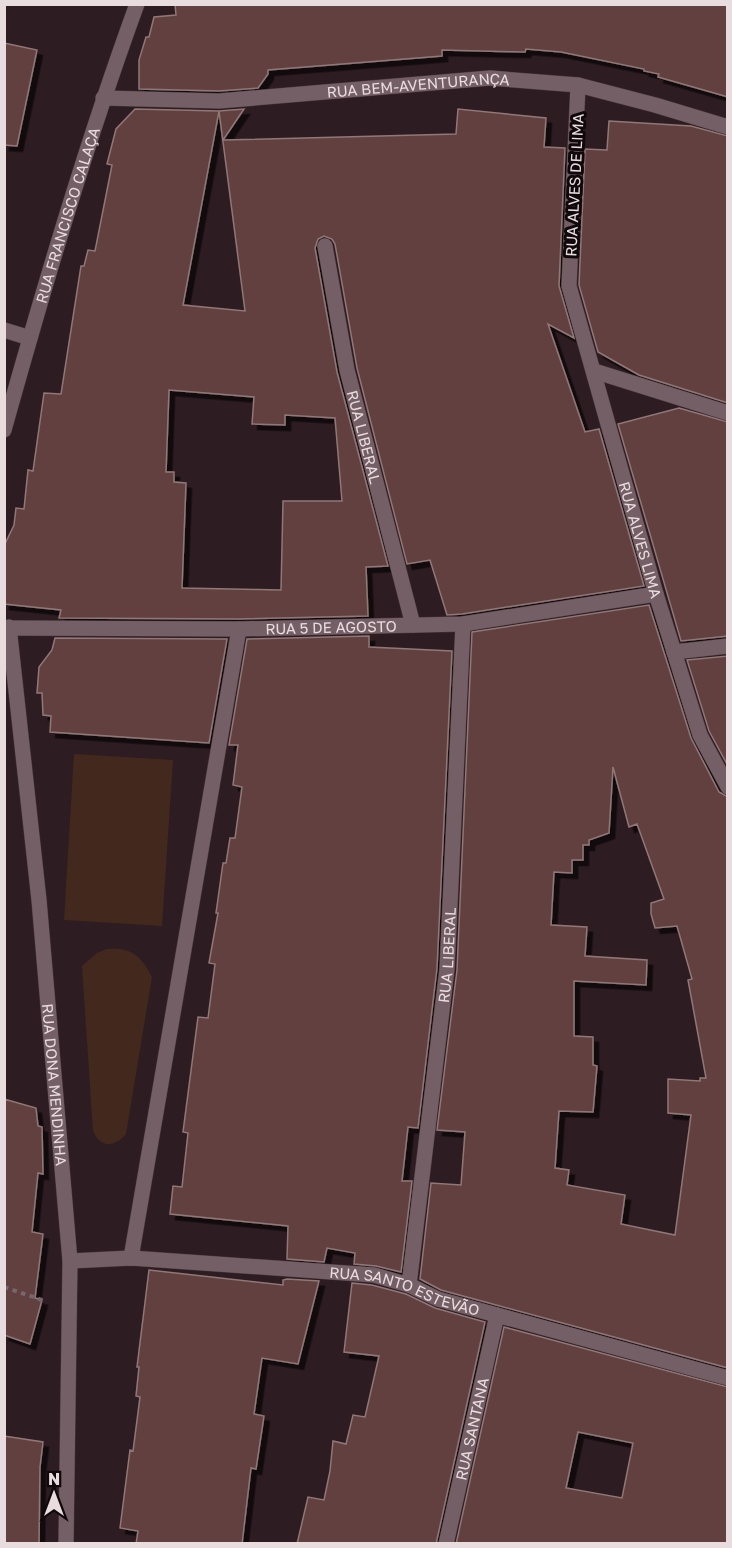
<svg xmlns="http://www.w3.org/2000/svg" width="732" height="1548" font-family="'Golos Text',sans-serif">
  <defs>
    <filter id="shadow"><feDropShadow dx="5.5" dy="5.5" stdDeviation="0" flood-color="#0009"/></filter>
  </defs>
  <rect width="100%" height="100%" fill="#2d1c22"/>
  <path fill="#43291d" d="M74,754l99,6 -11,166 -98,-6z
    M107,949c25,-2 34,7 45,28l-26,157c-11,13 -25,15 -33,-3l-11,-165 15,-13z"/>
  <path fill="#63403f" stroke="#8f7877" stroke-width="1.5" fill-rule="evenodd" filter="url(#shadow)" d="M175,4h553v93l-70,-20 1,-3 -15,-3v-2l-83,-17 -35,-3 -1,3 -83,-2v6l-174,14v4l-10,14 -39,3 -80,-2v-29l7,-23h3l5,-20 22,-2z
    M4,43l33,7 -20,96 -13,-1z
    M135,109l84,2 -36,194 62,6 -26,-200 25,-2 -21,31 233,-6 2,-25 88,9 -2,29 21,1 -6,138 15,52 -26,-14 37,108 14,-3 45,157 -182,28 -15,1 -17,-55 -23,4 -50,-196 -22,-124 -3,-5 -8,-3 -6,3 -3,9 22,124 51,194 -22,1 2,49 -129,3 -180,-1 2,-8 -57,-6v-58l10,-21 2,-17 8,1 4,-39 5,1 11,-78 17,1 20,-128h3l4,-16 7,1 17,-86 -5,-1 9,-35zM169,390l85,7 -2,27 33,1v-10l50,3 7,83h-59l-2,89 -99,-2 4,-105 -12,-1v-10h-8z
    M609,121l82,5 37,10v267l-89,-28 -41,-23 -19,-67 6,-136 22,1z
    M679,408l49,14v214l-47,5 -63,-217z
    M649,605l42,133 28,54 9,5v571l-287,-78 -21,-11 11,-96 30,2 4,-53 -28,-2 20,-160 15,-338zM613,767l16,60 8,-3 27,75 -13,4v11l4,14 22,-2 15,53 -4,1 18,98h-6v3l-32,-2v34l23,2 -16,120 -54,-11 4,-29 -58,-10 2,-15 -14,-2 4,-57 34,1 4,-46 -4,-1v-28l-19,-1v-55l72,4 1,-25 -62,-4 2,-29 -36,-2 3,-53 18,1v-13h11v-15h6v-5l20,-7z
    M369,636v11l83,4 -15,317 -19,160 -10,-1 -6,54h10l-11,91 -25,-6 -22,-2 1,-11 -28,-5 -3,14 -37,-3 1,-33 -118,-12 3,-28 9,1 6,-54 -5,-1 15,-115 10,1 7,-54 -6,-1 9,-50h-2l7,-50h3l4,-25h5l7,-51 -9,-2 5,-40h-9l18,-106z
    M55,638l172,1 -18,104 -159,-11 1,-16 -8,-1 -1,-22h-5l2,-26 13,-17z
    M728,656v110l-19,-35 -22,-71z
    M4,1099l32,9 2,18 4,1 1,47 -5,-1 -6,59 11,2 -8,64 7,2 -12,44 -26,-9z
    M149,1270l134,15v-5l4,-1 32,2 -21,83 -36,-6 -8,56 10,2 -8,53 -5,-1 -9,76h-106l2,-13 -18,-3 10,-78 3,1 7,-54 -4,-1 3,-29h-2z
    M352,1283l20,2 34,9 29,14 50,14 -49,222h-139l11,-47 16,3 6,-29 3,-30 13,3 7,-29 12,2 14,-61 -35,-4z
    M504,1327l224,60v157h-272zM578,1432l55,11 -11,55 -56,-10z
    M4,1436l39,6 -3,25 -1,77h-35z"/>
  <g fill="none" stroke-linecap="round" stroke-linejoin="round">
    <defs>
      <g id="minor">
        <path id="s1" d="M578,85l-9,201 87,308 44,141 28,52"/>
        <path id="s2" d="M103,98l116,3 271,-23 88,7 77,20 73,22"/>
        <path id="s3" d="M325,246l22,124 66,255"/>
        <path d="M4,330l26,8"/>
        <path d="M594,371l134,42"/>
        <path id="s4" d="M4,430c40,-143 82,-286 133,-426"/>
        <path id="s5" d="M9,627l30,273 31,361 -4,283"/>
        <path id="s6" d="M4,628l235,1 224,-5 193,-30"/>
        <path d="M674,652l54,-6"/>
        <path d="M131,1258l108,-629"/>
        <path id="s7" d="M70,1261l61,-3 243,17 35,10 29,14 290,79"/>
        <path id="s8" d="M409,1285l38,-316 16,-345"/>
        <path id="s9" d="M446,1544l51,-229"/>
      </g>
    </defs>
    <use href="#minor" stroke="#48393e" stroke-width="16"/>
    <path stroke="#76676c" stroke-width="4" stroke-dasharray="4.5 4.5" stroke-linecap="butt" d="M4,1287l41,14"/>
    <use href="#minor" stroke="#745f66" stroke-width="15"/>
  </g>
  <g text-anchor="middle" dominant-baseline="central" stroke-width="6" stroke-linejoin="round" paint-order="stroke">
    <g font-size="15" fill="#e8dcdf" stroke="#10090b">
      <text stroke="none"><textPath href="#s2" startOffset="316">RUA BEM-AVENTURANÇA</textPath></text>
      <text transform="translate(574 185) rotate(-87)">RUA ALVES DE LIMA</text>
      <text stroke="none"><textPath href="#s4" startOffset="224">RUA FRANCISCO CALAÇA</textPath></text>
      <text stroke="none"><textPath href="#s3" startOffset="195">RUA LIBERAL</textPath></text>
      <text stroke="none"><textPath href="#s1" startOffset="465">RUA ALVES LIMA</textPath></text>
      <text stroke="none"><textPath href="#s6" startOffset="327">RUA 5 DE AGOSTO</textPath></text>
      <text stroke="none"><textPath href="#s8" startOffset="332">RUA LIBERAL</textPath></text>
      <text stroke="none"><textPath href="#s5" startOffset="460">RUA DONA MENDINHA</textPath></text>
      <text stroke="none"><textPath href="#s7" startOffset="338">RUA SANTO ESTEVÃO</textPath></text>
      <text stroke="none"><textPath href="#s9" startOffset="118">RUA SANTANA</textPath></text>
    </g>
  </g>
  <rect width="732" height="1548" fill="none" stroke="#e8dcdf" stroke-width="12"/>
  <g transform="translate(54 1494)" stroke="#10090b" stroke-width="4.5" paint-order="stroke">
  <path d="M0-4.5L10 22L0 15L-10 22Z" fill="#e8dcdf"/>
  <text y="-9" font-size="16" font-weight="bold" text-anchor="middle" fill="#e8dcdf">N</text>
  </g>
</svg>
